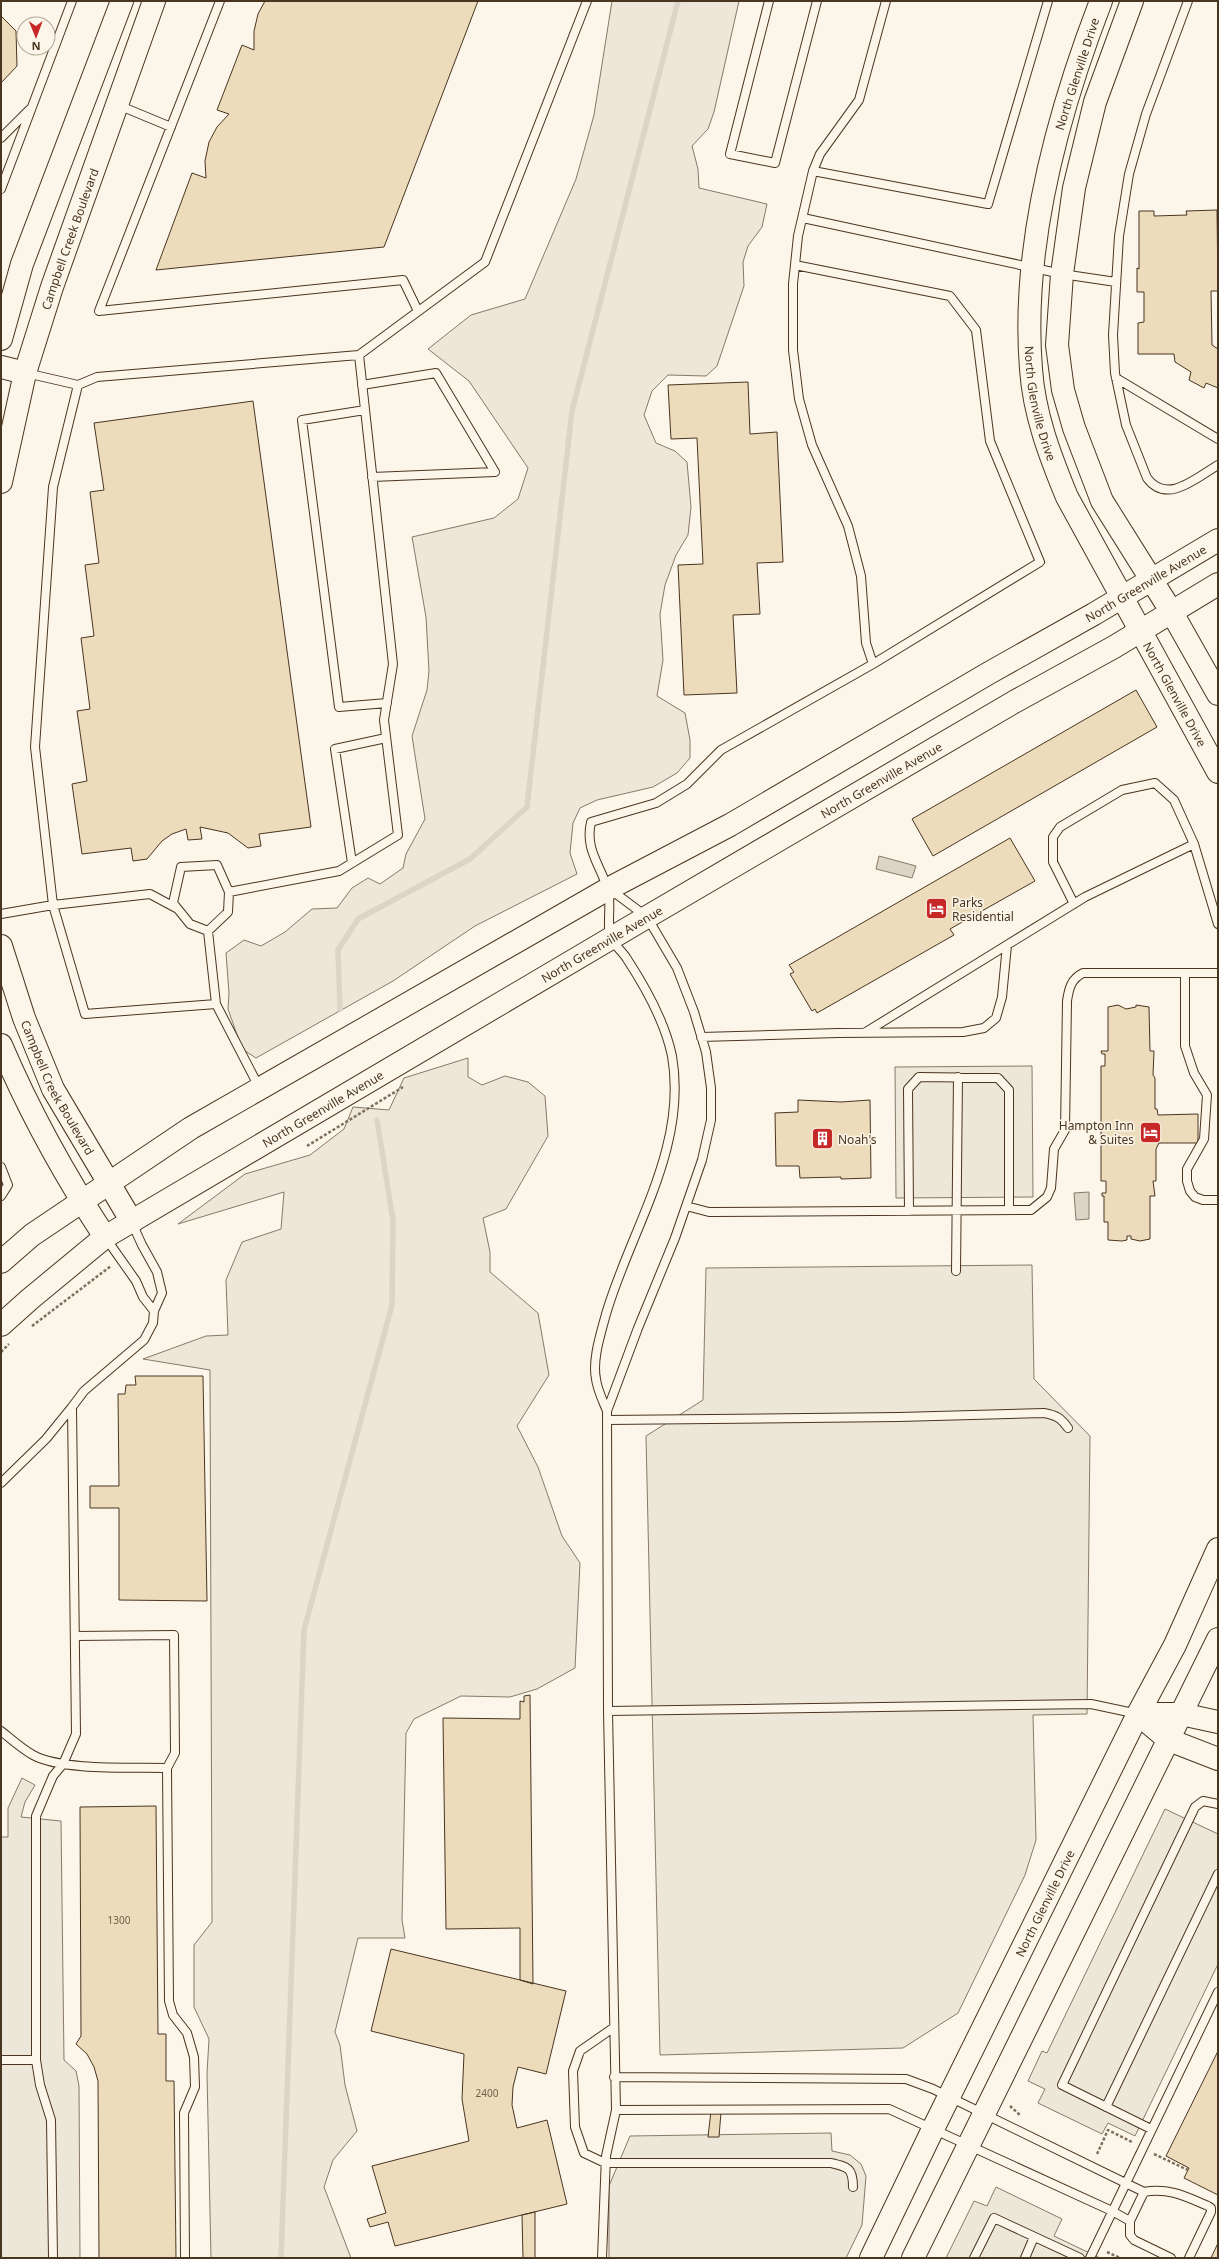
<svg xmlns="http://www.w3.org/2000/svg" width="1219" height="2259" font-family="'Noto Sans',sans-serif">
  <rect width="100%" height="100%" fill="#fbf6e9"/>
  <path fill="#ede6d9" stroke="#887966" d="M612,1h127l-25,111 -6,17 -16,17 6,23 1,19 68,16 -5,23 -14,19 -5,16 1,24 -27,80 -11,10 -38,-1 -16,16 -8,24 12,28 19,8 12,11 4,45 -3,28 -12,20 -11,30 -5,29 3,46 -6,36 28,17 5,27v18l-13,15 -24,14 -56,13 -17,8 -7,15 -3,30 7,21 -102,52 -82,55 -137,77 -14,-9 -14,-40 1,-16 -3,-40 18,-13 17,6 24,-14 27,-23 25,-1 15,-20 16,-10 12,6 23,-16 3,-14 19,-35 -13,-83 15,-46 2,-19 -3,-54 -14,-80 82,-19 24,-19 10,-31 -59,-87 -41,-32 43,-34 54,-16 51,-120 18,-64z
    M468,1058v19l14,8 23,-9 23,6 17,14 3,40 -42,73 -23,9 7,34v20l48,41 11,62 -32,51 21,41 24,69 18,27 -5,105 -38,21 -27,8 -49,-1 -47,23 -8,14 -4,187 3,18h-47l-23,94 5,13 5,40 12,46 -24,29 -9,27 27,71h-140l-4,-185 2,-34 -15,-32v-62l18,-23 -2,-552 -67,-11 63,-23 22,-1 -2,-55 16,-38 39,-13 3,-37 -106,32 67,-50 65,-19 34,-26 9,-22 36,3 15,-32z"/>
  <path fill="#ede7d9" stroke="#887966" d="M1032,1066l1,131 -137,1 -1,-131z
    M1032,1265l2,114 56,57 -3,278 -54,1 3,125 -11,35 -67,138 -55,35 -243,7 -14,-619 57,-36 3,-132z
    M22,1778l13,7 -10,17 -4,15 40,4 3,239 12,11 3,15 1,172h-79v-421h7v-29z
    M1165,1809l53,25v130l-83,172 -27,-13 -6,11 -64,-31 7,-14 -17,-8 14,-30 5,2z
    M831,2133l1,18 18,4 11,9 5,12 -4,49 -16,33h-237v-72l21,-50z
    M996,2187l66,32 -8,17 46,22h-154l28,-57 13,5z"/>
  <path fill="#dcd4c6" stroke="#887966" d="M879,856l37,10 -4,12 -36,-9z
    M1089,1192v27l-13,1 -2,-27z"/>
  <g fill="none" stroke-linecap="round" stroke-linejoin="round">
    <path stroke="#dcd4c6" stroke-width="5.5" d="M340,1009l-2,-59 20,-31 112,-60 57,-52 45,-396 106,-410
      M281,2258l23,-628 88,-325 1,-85 -16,-100"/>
  </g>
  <path fill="#ecdcbc" stroke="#4a3520" d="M265,1h213l-94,246 -228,23 36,-97 14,5 -1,-17 4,-19 8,-15 12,-13 -12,-4 25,-65 12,5v-19l4,-17z
    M1,16l15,15 1,35 -16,17z
    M1217,210l1,81h-7l1,54 6,4v39l-12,-5 -2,5 -15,-8 2,-8 -16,-10 -1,-8h-36v-31l6,-1v-30h-7v-24l2,1v-58h15v5l33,-1 -1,-4z
    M748,382l2,52 27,-2 6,130 -26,1 3,51 -27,1 4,78 -53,2 -6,-130 25,-1 -6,-126 -26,1 -3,-54z
    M253,401l58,426 -52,7 2,12 -13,2 -20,-15 -28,-6 2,12 -14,1 -2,-11 -14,5 -10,7 -15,18 -14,2 -2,-13 -49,6 -10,-70 15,-3 -10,-70 13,-2 -9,-71 13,-2 -9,-71 14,-2 -9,-71 14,-2 -10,-67z
    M1136,690l21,37 -224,129 -21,-37z
    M1010,838l25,43 -85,48 4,6 -137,78 -2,-4 -3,2 -22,-37 4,-2 -5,-7z
    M1118,1005l8,4 10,-2v-2l13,2 1,44h4l-1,24 2,3v31h2l1,6 40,-1v29h-39l-3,6v32h-3l2,15h-5v43l-10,2 -9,-2v-3h-4v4l-5,1 -14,-1v-18h-4v-26h-2v-3h4v-12h-5v-115h4v-12h-3l-1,-3h7v-44z
    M798,1100l43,2 29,-2 1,78 -30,1v-2l-41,1 -1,-12h-23l-1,-53 23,-1z
    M135,1376h68l4,225 -88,-1v-92h-29v-22h29l-1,-92h7l1,-9h10z
    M530,1695l3,289 -13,-4v-52l-74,1 -3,-211 77,1v-18l4,1v-6z
    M156,1806l2,228h8v47h8l2,177h-77l-1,-177 -4,-14 -7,-13 -11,-10 5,-8 -1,-229z
    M391,1949l175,42 -20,83 -28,-7 -5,20 -1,18 5,23 30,-8 20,84 -172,42 -7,-24 -18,5 -3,-8 19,-6 -14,-47 97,-25 -7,-42 2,-45 -93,-23z
    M1218,2051v144l-34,-17 5,-10 -23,-12z
    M711,2111l10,1 -2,25h-11z
    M535,2212v46h-12l-1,-43z
    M1218,2243v15h-7z"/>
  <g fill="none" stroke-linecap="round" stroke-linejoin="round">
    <defs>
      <path id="lane" d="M220,1l-121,310 304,-31 15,31
        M769,1l-39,153 45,9 42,-162
        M1188,1l-42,113 -17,60 -10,62 -6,99 2,38 11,52 21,53c20,27 49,0 71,-13
        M118,105l53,22
        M1,138l28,-28
        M813,171l175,33 60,-203
        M1,189l71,-188
        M803,218l259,56 54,8
        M359,355l126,-93 102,-261
        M26,373l52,12
        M1116,378l102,61
        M362,385l74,-12 59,99 -123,5
        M365,410l-63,10 37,287 48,-4
        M873,664l-7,-21 -5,-67 -13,-50 -36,-81 -13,-46 -6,-49v-66l5,-48 15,-65 7,-17 39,-54 27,-99
        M352,863l-17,-114 51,-11
        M217,865l12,27 -1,20 -20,19 -18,-7 -17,-21 8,-36z
        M1074,904l-21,-42v-25l7,-10 62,-37 33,-7 19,17 20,44
        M1,914l52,-9 97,-11 26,14
        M208,931l8,73 44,85
        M1185,973v73l9,27 13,22 -3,44 -17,30v12l3,10 5,6 8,3h15
        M216,1004l-131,10 -32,-109 -18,-158 18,-260 25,-102 19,-8 262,-22 34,309 -9,56 14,115 -59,36 -110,21
        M866,1032l141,-87
        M701,1037l137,-4 125,-1 21,-4 12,-10 6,-21 5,-52 78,-48 109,-53 24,80
        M1,1167l7,18 -7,11
        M686,1206l23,6 322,-2 16,-13 4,-9 3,-39 11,-19 2,-129c2,-13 4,-22 16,-28h135
        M909,1211l-1,-122 11,-12 79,1 11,12v120
        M105,1237l31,44 7,16 11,14
        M956,1271l2,-194
        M607,1411l31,-83 37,-90 27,-78 9,-40v-32l-5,-36 -12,-40 -17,-44 -30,-51 -36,-27
        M607,1420l292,-3 145,-4c12,2 17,5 24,15
        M1,1483l45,-44 26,-32
        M608,1711l483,-7 47,10
        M1,1731c10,8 21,18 32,24 29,16 99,12 134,13l8,-15 -1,-118 -98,1
        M167,1768l2,233 4,14 14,18 7,24 1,30 -11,26 1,145
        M613,2028l-33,23 -7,20 2,56 9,26 21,10h226c17,4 22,5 22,24
        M1,2060h35
        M614,2077l292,2 27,10 211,103c24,-5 43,5 64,14l3,2v4l-22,46
        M1106,2107l112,-233
        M616,2110l273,-1 223,102 18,10v14l4,5 37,18
        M1151,2129l-89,-44 133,-278 8,-6 15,3
        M1130,2221l14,-29
        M53,2258l-2,-138 -11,-35 -4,-25v-244l11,-26 6,-14 10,-12 13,-30 -4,-327 12,-16 60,-51 9,-17 1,-12 8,-18 -5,-21 -15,-27 -10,-22
        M602,2258l4,-102 10,-46 -8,-399 -1,-300c-4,-10 -10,-22 -11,-32 -4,-20 5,-46 10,-65 25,-85 82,-166 66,-258 -7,-34 -26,-68 -45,-97 -4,-7 -11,-12 -15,-19 -7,-12 1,-39 -5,-53 -8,-24 -22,-38 -16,-65l65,-19 31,-19 34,-34 152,-86 167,-102 -50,-121 -14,-111 -26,-34 -155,-31
        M974,2258l20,-40 86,40
        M1025,2258l9,-21
        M1090,2258l128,-266"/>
      <g id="secondary">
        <path id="s1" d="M1101,1c-44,114 -80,245 -70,368 3,45 19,87 36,128l151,275"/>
        <path d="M1132,1l-37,101 -21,86 -12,86 -5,71 6,45 11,38 28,73 69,110 47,83"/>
        <path d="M1,339l21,-75 100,-263"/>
        <path d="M1,367l24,6"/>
        <path id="s2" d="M1,482l24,-109 27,-86 102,-286"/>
        <path id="s3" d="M1,946l23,72 29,71 79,133"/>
        <path d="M1,1045c29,68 64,131 104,192"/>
        <path id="s4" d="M1,1262l31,-27 159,-107 417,-239 122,-64 259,-152 105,-59 124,-74"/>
        <path id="s5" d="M1,1325l29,-26 75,-62 542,-320 367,-215 100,-55 104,-63"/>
        <path d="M1138,1714l31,26 49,19"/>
        <path d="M1138,1714h43l37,8"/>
        <path id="s6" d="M871,2258l62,-129 205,-415 37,-69 43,-96"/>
        <path d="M913,2258l305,-619"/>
      </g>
    </defs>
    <use href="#lane" stroke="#4a3520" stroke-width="10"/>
    <use href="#secondary" stroke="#4a3520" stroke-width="24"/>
    <path stroke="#7f6f5c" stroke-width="2.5" stroke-dasharray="3 2" stroke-linecap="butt" d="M307,1146l96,-59
      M32,1326l79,-60
      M1,1352l8,-8
      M1010,2106l11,10
      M1097,2154l11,-24 24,12
      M1154,2154l34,16
      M1107,2252l13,6"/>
    <use href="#lane" stroke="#fbf6e9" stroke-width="8"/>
    <use href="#secondary" stroke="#fbf6e9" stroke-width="22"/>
  </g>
  <defs>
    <symbol id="hotel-square" viewBox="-11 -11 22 22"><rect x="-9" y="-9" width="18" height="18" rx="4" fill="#c62828" stroke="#fbf6e9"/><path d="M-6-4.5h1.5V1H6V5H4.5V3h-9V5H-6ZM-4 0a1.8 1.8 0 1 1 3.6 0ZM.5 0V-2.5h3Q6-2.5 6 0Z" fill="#fff"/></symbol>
    <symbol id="building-square" viewBox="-11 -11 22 22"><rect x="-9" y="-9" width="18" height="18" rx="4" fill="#c62828" stroke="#fbf6e9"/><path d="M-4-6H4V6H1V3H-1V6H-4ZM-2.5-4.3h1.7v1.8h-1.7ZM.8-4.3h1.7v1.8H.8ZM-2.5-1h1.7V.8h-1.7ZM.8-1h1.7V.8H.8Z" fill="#fff"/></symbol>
  </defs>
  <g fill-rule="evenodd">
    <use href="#hotel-square" x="924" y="896" width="25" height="25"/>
    <use href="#hotel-square" x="1138" y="1120" width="25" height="25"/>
    <use href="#building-square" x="810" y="1126" width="25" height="25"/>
  </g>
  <g text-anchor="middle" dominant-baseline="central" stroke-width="3" stroke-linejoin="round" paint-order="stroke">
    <g font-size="10" fill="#725f47">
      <text x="119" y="1920">1300</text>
      <text x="487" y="2093">2400</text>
    </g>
    <g font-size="12" fill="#4a3520" stroke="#fbf6e9">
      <text transform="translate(1077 74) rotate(-72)">North Glenville Drive</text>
      <text stroke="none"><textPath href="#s2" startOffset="253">Campbell Creek Boulevard</textPath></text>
      <text stroke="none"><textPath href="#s1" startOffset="413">North Glenville Drive</textPath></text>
      <text stroke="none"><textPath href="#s4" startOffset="1332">North Greenville Avenue</textPath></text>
      <text stroke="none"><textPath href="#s1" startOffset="736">North Glenville Drive</textPath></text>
      <text stroke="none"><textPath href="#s5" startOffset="1037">North Greenville Avenue</textPath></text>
      <text stroke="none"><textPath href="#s5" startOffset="713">North Greenville Avenue</textPath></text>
      <text stroke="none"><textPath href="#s3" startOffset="153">Campbell Creek Boulevard</textPath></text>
      <text stroke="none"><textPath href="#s5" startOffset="389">North Greenville Avenue</textPath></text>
      <text stroke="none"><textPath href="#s6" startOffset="395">North Glenville Drive</textPath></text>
    </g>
    <g font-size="12" fill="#4a3520" stroke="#fbf6e9" text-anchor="start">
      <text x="952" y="902">Parks<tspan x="952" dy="14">Residential</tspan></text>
      <text x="1134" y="1125" text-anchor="end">Hampton Inn<tspan x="1134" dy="14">&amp; Suites</tspan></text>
      <text x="838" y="1139">Noah's</text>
    </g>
  </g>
  <rect width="1219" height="2259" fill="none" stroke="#4a3520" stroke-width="4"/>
  <g transform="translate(36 36) rotate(179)"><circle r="19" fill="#fbf6e9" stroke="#b4a999"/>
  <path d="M0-3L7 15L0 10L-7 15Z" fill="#c62828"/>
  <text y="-6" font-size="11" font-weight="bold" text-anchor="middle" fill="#4a3520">N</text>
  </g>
</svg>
